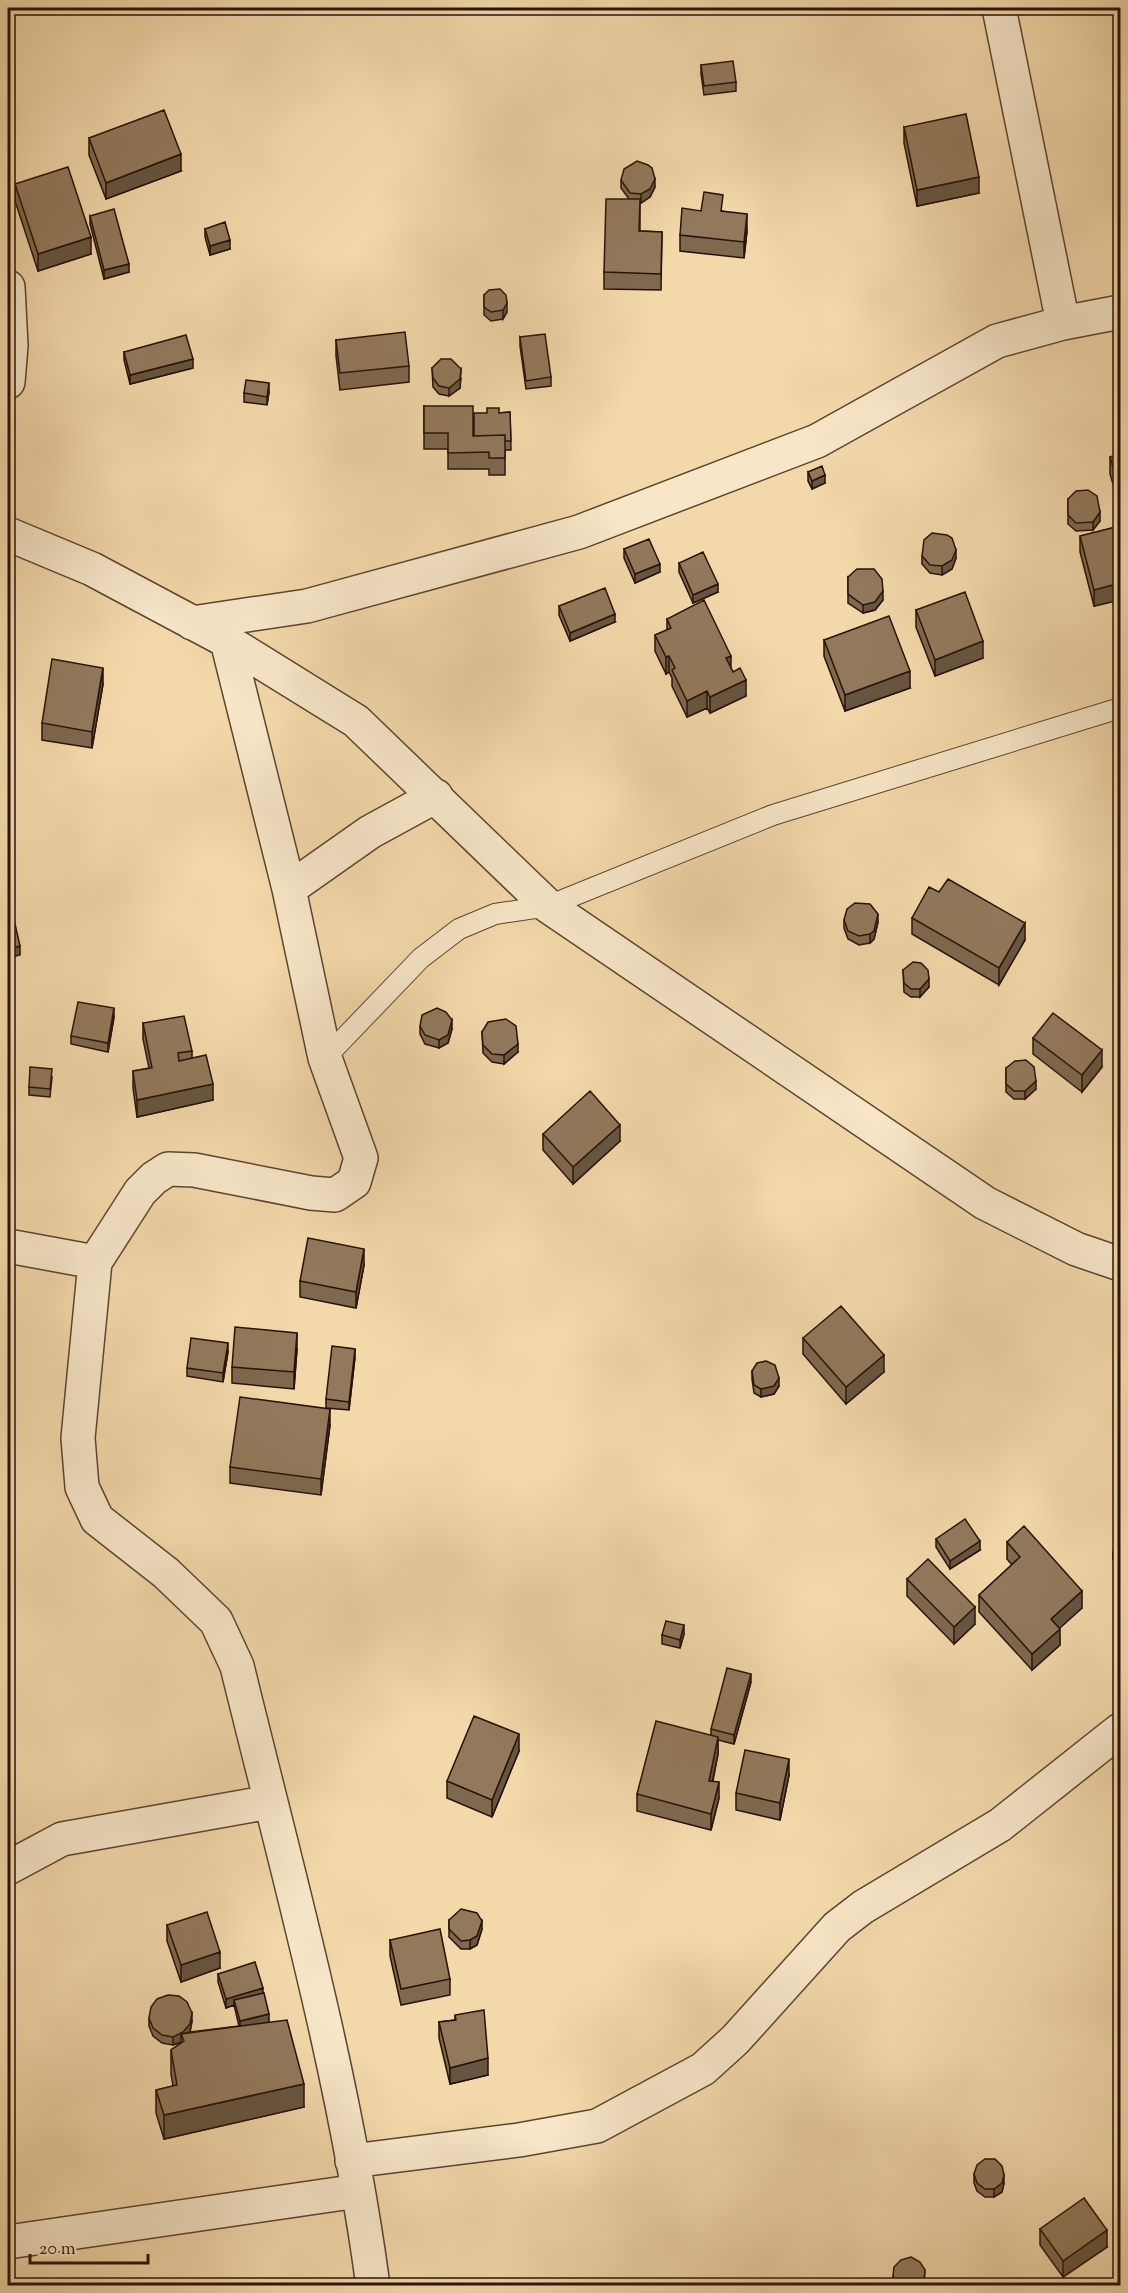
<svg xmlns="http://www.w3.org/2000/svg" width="1128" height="2293" font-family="'Sorts Mill Goudy',serif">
  <rect width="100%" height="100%" fill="#f3d8aa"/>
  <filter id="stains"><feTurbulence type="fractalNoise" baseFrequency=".00333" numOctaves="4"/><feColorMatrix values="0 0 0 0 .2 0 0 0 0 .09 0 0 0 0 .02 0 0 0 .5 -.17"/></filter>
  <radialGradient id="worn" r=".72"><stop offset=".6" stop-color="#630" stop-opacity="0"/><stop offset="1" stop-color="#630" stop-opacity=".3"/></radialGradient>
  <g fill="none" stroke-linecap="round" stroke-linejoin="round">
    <defs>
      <path id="service" d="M325,1058l96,-100 38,-29 36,-15 53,-8 225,-91 347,-107"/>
      <path id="minor" d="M999,8l64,315
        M8,287l3,59 -3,36
        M8,534l84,35 135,72 129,80 192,185 437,297 91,46 44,15
        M192,623l115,-17 272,-74 238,-91 180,-100 66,-18 57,-11
        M227,641l62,248 36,169 36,100 -7,24 -19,13 -24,-2 -117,-23 -26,-1 -14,9 -14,14 -45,70 -17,176 4,49 15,32 69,54 50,48 21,45c50,205 108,410 136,620
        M289,889l81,-57 66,-36
        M8,1246l87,16
        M8,1868l54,-29 208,-37
        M352,2161l167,-21 78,-14 106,-57 32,-29 102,-113 26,-20 137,-82 120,-95
        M8,2242l350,-51"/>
    </defs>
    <use href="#service" stroke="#5b4430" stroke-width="22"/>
    <use href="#minor" stroke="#5b4430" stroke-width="36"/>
    <use href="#service" stroke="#f7e6c8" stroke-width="20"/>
    <use href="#minor" stroke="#f7e6c8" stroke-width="33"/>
  </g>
  <path fill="#7e684f" stroke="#281208" stroke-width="1.5" d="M701,65l35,17v9l-32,4 -3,-21z
    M904,127l75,66 -62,13 -13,-63z
    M89,138l92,33 -75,28 -17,-44z
    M621,180l34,7 -5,10 -9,6 -1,-1v29l22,1 -1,58 -57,-1v-17l25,-73 -8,-11z
    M15,184l76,70 -53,17 -23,-70z
    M701,211h22l24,20 -3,27 -64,-7v-16z
    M90,216l39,56 -25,7 -14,-55z
    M205,229l25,20 -20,6 -5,-18z
    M484,295l23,17 -4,7 -12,2 -7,-6z
    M520,337l31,40v9l-25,3 -6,-43z
    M336,340l73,26v16l-69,8 -4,-34z
    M124,352l69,16 -63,16 -6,-24z
    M432,368l29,10 -1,10 -11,8 -10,-2 -6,-7z
    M269,392l-2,13 -23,-3v-9z
    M424,406l49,30 26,-23 11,-1 1,38h-6v25h-16v-6h-41v-20h-24z
    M1120,454v54l-10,-34v-17z
    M808,472l17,11 -13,6 -4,-8z
    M1068,499l32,22 -7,9 -17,1 -8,-7z
    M1120,526v74l-26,6 -14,-54v-16z
    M624,549l36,23 -25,11 -11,-25z
    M922,556l34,2 -4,11 -10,6 -12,-2 -8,-9z
    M679,563l39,29 -25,11 -14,-31z
    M848,577l35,23 -8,10 -12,3 -15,-10z
    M559,606l56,16 -45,19 -11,-26z
    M916,610l67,48 -48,18 -19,-49z
    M667,619l64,49 15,28 -36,17 -3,-5 -20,9 -15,-31v-8l-3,-6 -3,2 -11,-23v-16l12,-5z
    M824,640l86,48 -65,23 -21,-55z
    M103,684l-11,64 -50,-8v-17z
    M912,918l113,22 -26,45 -87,-51z
    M844,920l34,2 -4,17 -4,4 -11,2 -11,-6 -4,-11z
    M903,970l26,17 -9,10h-9l-7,-5z
    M114,1017l-6,35 -37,-8v-8z
    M143,1023l49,28v7l21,42 -76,17 -4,-29v-17l16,-3 -6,-29z
    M420,1026l32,3 -4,14 -9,5 -14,-4 -5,-10z
    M482,1032l36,20 -14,12 -12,-2 -9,-9z
    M1033,1038l69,29 -20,25 -49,-38z
    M1006,1068l30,21 -11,10h-11l-8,-7z
    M52,1077l-2,20 -21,-2v-8z
    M543,1134l77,7 -47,43 -30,-34z
    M364,1265l-8,43 -56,-11v-16z
    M803,1338l81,34 -38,32 -43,-50z
    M297,1349l-3,40 -62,-6v-16z
    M228,1352l-5,30 -36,-6v-8z
    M355,1357l-6,53 -23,-2v-9z
    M752,1371l27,15 -5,8 -13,3 -7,-4 -2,-14z
    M330,1425l-9,70 -91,-12v-16z
    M8,1535h3l-2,90h-1z
    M936,1539l44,11 -30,19 -14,-22z
    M1007,1542l75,66 -23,20 1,17 -28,25 -53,-58v-17l33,-30 -5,-6z
    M1120,1545v25l-7,-10v-8z
    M907,1579l68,45 -21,20 -47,-48z
    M684,1634l-4,14 -18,-4v-9z
    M751,1682l-17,62 -16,-4v14l-5,27 6,17 -8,32 -74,-19v-17l74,-59v-6z
    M519,1751l-27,66 -45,-19v-17z
    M789,1775l-9,45 -44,-10v-17z
    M449,1920l33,9 -5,16 -7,4h-9l-12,-12z
    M167,1925l53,43 -39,14 -14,-41z
    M390,1940l60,39v16l-49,10 -11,-49z
    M218,1974l45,19 6,29 35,85 -140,32 -8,-26v-23l17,-4 -2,-12v-24l10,-7v-1l-8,3 -11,-2 -9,-7 -4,-10v-8l43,3 -2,11 49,-6 -5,-21 -8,3 -8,-26z
    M455,2015l33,60 -38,9 -11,-46v-16l16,-2z
    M974,2174l30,9 -2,9 -8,5h-9l-8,-6 -3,-8z
    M1040,2229l67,18 -44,30 -23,-32z
    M893,2276l32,3 -1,7h-30z"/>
  <path fill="#665540" stroke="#281208" stroke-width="1.5" d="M181,154v17l-75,28v-16z
    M979,177v16l-62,13v-16z
    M655,179v8l-5,10 -9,6v-9z
    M747,214v17l-3,27v-16z
    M91,237v17l-53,17v-17z
    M230,240v9l-20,6v-9z
    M129,264v8l-25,7v-9z
    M507,303v9l-4,7v-9z
    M193,359v9l-63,16v-9z
    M461,369l-1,19 -11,8v-8z
    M269,383v9l-2,13v-8z
    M825,475v8l-13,6v-8z
    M1100,512v9l-7,9v-8z
    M956,550v8l-4,11 -10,6v-9z
    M660,564v8l-25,11v-9z
    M1120,583v17l-26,6v-16z
    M718,584v8l-25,11v-8z
    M883,591v9l-8,10 -12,3v-8z
    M615,614v8l-45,19v-8z
    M983,641v17l-48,18v-16z
    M669,656v16l-3,2v-17z
    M731,656v16l-5,-14z
    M103,668v16l-11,64v-16z
    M910,671v17l-65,23v-16z
    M746,680v16l-36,17v-16z
    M707,691v17l-20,9v-16z
    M878,914v8l-4,17 -4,4v-9z
    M1025,923v17l-26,45v-17z
    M20,946v9l-12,3v-9z
    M929,979v8l-9,10v-8z
    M114,1008v9l-6,35v-9z
    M452,1020v9l-4,14 -9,5v-8z
    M518,1044v8l-14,12v-9z
    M1102,1050v17l-20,25v-17z
    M1036,1081v8l-11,10v-8z
    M213,1084v16l-76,17v-17z
    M620,1125v16l-47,43v-17z
    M364,1249v16l-8,43v-16z
    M297,1333v16l-3,40v-17z
    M228,1343v9l-5,30v-9z
    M355,1349v8l-6,53v-8z
    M884,1355v17l-38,32v-17z
    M779,1378v8l-5,8 -13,3v-8z
    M330,1409v16l-9,70v-16z
    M980,1541v9l-30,19v-8z
    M1082,1591v17l-31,28v-17z
    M975,1607v17l-21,20v-17z
    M684,1625v9l-4,14v-8z
    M1060,1629v16l-28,25v-16z
    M751,1674v8l-17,62v-9z
    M519,1734v17l-27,66v-17z
    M718,1737v17l-9,43v-16z
    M789,1759v16l-9,45v-17z
    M719,1782v16l-8,32v-16z
    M482,1921v8l-5,16 -7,4v-9z
    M220,1952v16l-39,14v-17z
    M263,1988v9l-29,3v5l-8,3v-9z
    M192,2013v8l-2,11 -9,2v8l-8,3v-8z
    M269,2014v9l-29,7v-9z
    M11,2021v9l-3,24v-8z
    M488,2058v17l-38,9v-16z
    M304,2084v23l-140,32v-24z
    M1004,2175v8l-2,9 -8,5v-8z
    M1107,2230v17l-44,30v-16z
    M925,2270l-1,16h-5z"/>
  <path fill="#92795c" stroke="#281208" stroke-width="1.5" d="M733,61l3,21 -32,4 -3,-21z
    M164,110l17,44 -75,29 -17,-45z
    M966,114l13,63 -62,13 -13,-63z
    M637,161l11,4 4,3 3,11 -5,10 -9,5 -11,-1 -9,-13 3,-11z
    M68,167l23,70 -53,17 -23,-70z
    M704,192l19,3 -2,16 26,3 -3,28 -64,-7 2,-27 19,3z
    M606,199h34l-1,32 23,1 -1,42 -57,-2z
    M114,209l15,55 -25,6 -14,-54z
    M225,222l5,18 -20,6 -5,-17z
    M500,289l6,6 1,8 -4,7 -12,2 -7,-5v-12l5,-5z
    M405,332l4,34 -69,7 -4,-33z
    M545,334l6,43 -25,4 -6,-44z
    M186,335l7,24 -63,16 -6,-23z
    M441,359h10l10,10 -1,10 -11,9 -10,-2 -6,-8 -1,-10z
    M246,380l23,3 -2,14 -23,-4z
    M424,406h49v30l32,-1v23h-16v-6l-41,1v-20h-24z
    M487,408h12v5l11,-1 1,29h-6v-6l-31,1v-23h13z
    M1120,454v37l-10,-34z
    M822,466l3,9 -13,6 -4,-9z
    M1088,490l9,6 3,16 -7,10 -17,1 -8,-8v-16l8,-8z
    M1120,526v57l-26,7 -14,-54z
    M932,533l15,2 5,3 4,12 -4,10 -10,6 -12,-1 -8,-9 2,-16z
    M649,539l11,25 -25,10 -11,-25z
    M703,552l15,32 -25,11 -14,-32z
    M857,569h17l8,10 1,12 -8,11 -12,3 -15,-11v-17z
    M605,588l10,26 -45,19 -11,-27z
    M965,592l18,49 -48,19 -19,-50z
    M704,600l27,56 -5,2 7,14 7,-4 6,12 -36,17 -3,-6 -20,10 -15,-31 3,-2 -6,-12 -3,1 -11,-22 16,-7 -4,-9z
    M889,616l21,55 -65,24 -21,-55z
    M52,659l51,9 -11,64 -50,-9z
    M948,879l77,44 -26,45 -87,-50 17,-31 10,5z
    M855,903l15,1 8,10 -4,17 -4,3 -11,2 -11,-5 -4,-11 3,-11z
    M13,915l7,31 -12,3v-33z
    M913,962l8,1 7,7 1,9 -9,10h-9l-7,-6 -1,-13z
    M78,1002l36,6 -6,35 -37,-7z
    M437,1008l9,4 6,8 -4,15 -9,5 -14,-5 -5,-9 2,-11z
    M1053,1013l49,37 -20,25 -49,-37z
    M184,1016l8,35 -14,2 1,8 27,-6 7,29 -76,16 -4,-29 19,-3 -9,-45z
    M506,1019l10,7 2,18 -14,11 -12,-1 -9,-9 -1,-13 6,-10z
    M1026,1060l8,7 2,14 -11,10h-11l-8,-7v-16l9,-7z
    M30,1067l22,2 -2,20 -21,-2z
    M590,1091l30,34 -47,42 -30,-33z
    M308,1238l56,11 -8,43 -56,-11z
    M841,1306l43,49 -38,32 -43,-49z
    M235,1327l62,6 -3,39 -62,-5z
    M191,1338l37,5 -5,30 -36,-5z
    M332,1346l23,3 -6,53 -23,-3z
    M766,1361l9,4 4,13 -5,8 -13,3 -7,-4 -2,-14 5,-8z
    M240,1397l90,12 -9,70 -91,-12z
    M965,1519l15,22 -30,20 -14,-22z
    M1024,1526l58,65 -31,28 9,10 -28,25 -53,-59 41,-38 -13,-15z
    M8,1535h3l-2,74h-1z
    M1120,1545v16l-7,-9z
    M928,1559l47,48 -21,20 -47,-48z
    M666,1621l18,4 -4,15 -18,-5z
    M727,1668l24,6 -17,61 -23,-6z
    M474,1716l45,18 -27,66 -45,-19z
    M656,1721l62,16 -9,44 10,1 -8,32 -74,-20z
    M745,1750l44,9 -9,44 -44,-10z
    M461,1909l16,4 5,8 -5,15 -7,4 -9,1 -12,-12v-9z
    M207,1912l13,40 -39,13 -14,-40z
    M440,1929l10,50 -49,10 -11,-49z
    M255,1962l8,26 -37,11 -8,-25z
    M264,1993l5,21 -29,7 -6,-21z
    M168,1995l11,1 8,6 5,11 -2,11 -7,8 -10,5 -11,-2 -9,-7 -4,-10 2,-11 6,-8z
    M484,2010l4,48 -38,10 -11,-46 17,-2 -1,-5z
    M287,2020l17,64 -140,31 -8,-25 21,-5 -6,-35 13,-9 -3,-7z
    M8,2021h3l-3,25z
    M985,2159h10l7,7 2,9 -2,8 -8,6h-9l-8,-6 -3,-9 3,-9z
    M1084,2198l23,32 -44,31 -23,-32z
    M911,2257l9,5 5,8 -1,10 -5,6h-20l-6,-10 1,-9 7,-7z"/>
  <rect width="1128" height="2293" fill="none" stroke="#f3d8aa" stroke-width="30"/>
  <rect x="9" y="9" width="1110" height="2275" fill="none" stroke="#281208" stroke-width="3"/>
  <rect x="15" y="15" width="1098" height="2263" fill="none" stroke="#281208" stroke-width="1.5"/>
  <path d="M30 2254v9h118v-9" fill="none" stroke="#281208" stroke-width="3"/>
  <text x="39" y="2254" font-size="18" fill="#281208" stroke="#f7e6c8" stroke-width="4.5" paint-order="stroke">20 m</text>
  <rect width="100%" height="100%" filter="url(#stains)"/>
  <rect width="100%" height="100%" fill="url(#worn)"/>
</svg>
